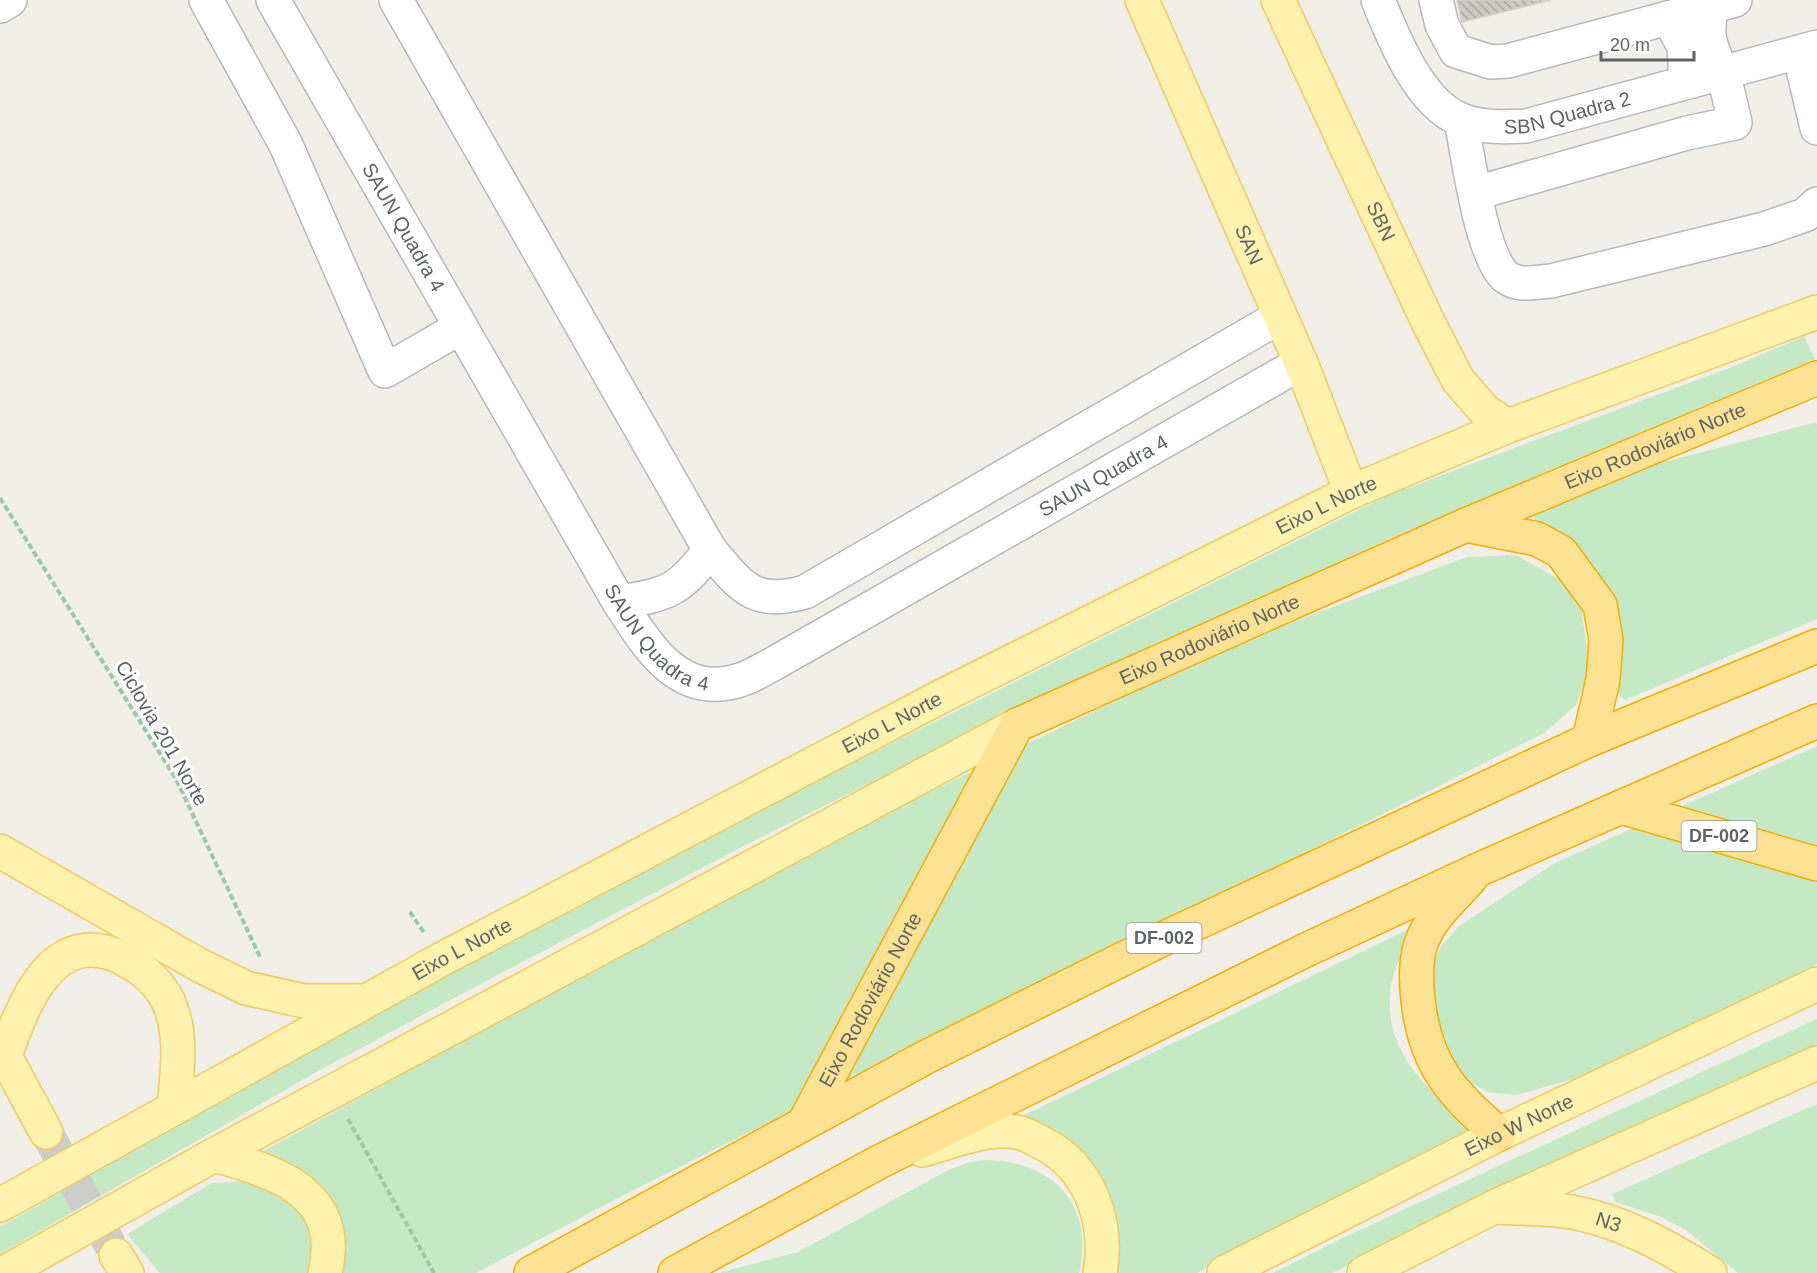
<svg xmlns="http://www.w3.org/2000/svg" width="1817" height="1273" font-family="Helvetica,sans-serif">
  <defs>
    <pattern id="building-back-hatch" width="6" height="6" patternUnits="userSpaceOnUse" patternTransform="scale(1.5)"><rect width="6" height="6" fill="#cccac5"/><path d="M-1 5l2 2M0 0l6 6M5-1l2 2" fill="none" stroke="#a9a8a4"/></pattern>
  </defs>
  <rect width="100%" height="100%" fill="#f1efe8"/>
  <path fill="#c5e8c5" d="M1804,336l11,23 -422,178 -354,163 -282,139 -286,150 -160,86 -311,179v-27l235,-136 266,-146 267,-140 618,-309 354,-132z
    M1814,423l3,1v195l-192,81 -11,-9 5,-20 -83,-143 -2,-15 107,-45z
    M1516,555l44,25 21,26 6,44 -2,31 -9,24 -32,28 -924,464 -144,76h-141l1,-14 -78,-105 483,-266 122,-63 278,-137 152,-66 174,-65z
    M1817,746v218l-153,75 -94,41 -54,15 -29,-3 -20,-12 -19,-20 -21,-81 14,-33 17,-19 97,-64z
    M1415,926c-8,17 -19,37 -23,55 -11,49 16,92 53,121 13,11 29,18 43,27l-291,144h-82l3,-43 -8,-25 -104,-81z
    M1817,1019v29l-485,225h-59l74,-37z
    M1817,1104v169h-79l-52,-43 -25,-13 -45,-15 -4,-8z
    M987,1160c67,2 108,45 92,113h-360l79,-21 152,-83 20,-7z
    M244,1181c52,18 71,34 72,92h-156l-33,-39 85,-51z"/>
  <path fill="url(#building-back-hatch)" stroke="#d6d1c6" stroke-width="1.5" d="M1457,0h94l-89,22z"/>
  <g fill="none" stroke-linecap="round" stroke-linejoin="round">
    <path stroke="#ccccc8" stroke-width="33" stroke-dasharray="33 16" stroke-linecap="butt" d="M46,1132l70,123"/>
    <defs>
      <g id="minor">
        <path d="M206,0l80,145 99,226 76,-44"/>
        <path id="s1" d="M273,0l346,602c28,43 59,98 121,78 11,-3 23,-11 33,-16l528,-301"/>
        <path d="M396,0l314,550c31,36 43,57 95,42l474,-275"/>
        <path id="s2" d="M1378,0c16,39 41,103 83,120 20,8 45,7 65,6l291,-79"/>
        <path d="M1436,0l6,25 14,26 35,11 17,-1 227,-61"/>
        <path d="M0,6l10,-6"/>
        <path d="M1669,18l15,29 2,35"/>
        <path d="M1799,52l18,76"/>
        <path d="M1461,120c7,35 20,136 45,157 13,10 30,5 45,4l213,-52 41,-14 12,-11"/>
        <path d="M1476,193l211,-60 48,-10c-4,-17 -7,-35 -13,-50 -12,-29 -17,-35 -10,-67"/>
        <path d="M619,602c49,-7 61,-12 91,-52"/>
      </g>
      <g id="major">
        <path id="s3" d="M1142,0l159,363 50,129"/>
        <path id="s4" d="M1278,0l150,322 30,58 27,31 23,15"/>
        <path d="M0,851l199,114 47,23 58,13h58"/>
        <path d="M0,1054l5,2 41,76"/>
        <path d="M5,1056c18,-52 48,-133 119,-97 20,10 35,23 45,44 14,32 8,71 5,105"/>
        <path d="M922,1150c30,-8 68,-25 99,-17 7,2 15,7 21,10 48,24 67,79 58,130"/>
        <path d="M214,1155c62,17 130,37 111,118"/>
        <path id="s5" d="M0,1205l442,-246 500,-263 409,-204 157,-66 309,-114"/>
        <path id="s6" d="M1499,1207c24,2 50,1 73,5 52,10 94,34 138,61"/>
        <path d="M116,1255l11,18"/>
        <path d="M4,1273l210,-118 803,-430"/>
        <path id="s7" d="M1224,1273l275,-139 318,-150"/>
        <path d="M1364,1273l130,-66 323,-144"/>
      </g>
      <g id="highway">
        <path d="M1466,525l71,14 24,13 39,53 6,35 -3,40 -14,60"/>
        <path d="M1621,807l196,57"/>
        <path d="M1470,879c-17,19 -39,38 -48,62 -7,19 -6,39 -4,59 7,65 34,94 81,134"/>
        <path id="s8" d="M804,1123l213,-398 449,-200 351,-147"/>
        <path d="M531,1273l395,-216 243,-121 420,-196 228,-94"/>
        <path d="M675,1273l204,-111 427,-212 174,-81 337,-148"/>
      </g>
    </defs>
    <use href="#minor" stroke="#b5b8bc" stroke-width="36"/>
    <use href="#major" stroke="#f2c960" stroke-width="36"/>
    <use href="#highway" stroke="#f9ab00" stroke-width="36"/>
    <path stroke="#9cc7a9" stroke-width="4" stroke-dasharray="6 3" stroke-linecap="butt" d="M0,498l176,281 85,180
      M410,912l15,22
      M348,1119l86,154"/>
    <use href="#minor" stroke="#fff" stroke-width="33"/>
    <use href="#major" stroke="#fff2af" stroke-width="33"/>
    <use href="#highway" stroke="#fde293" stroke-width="33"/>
  </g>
  <g text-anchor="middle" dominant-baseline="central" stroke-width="6" stroke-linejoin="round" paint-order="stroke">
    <g fill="#fff" stroke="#8f9295" stroke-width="1.5">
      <rect x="1681.5" y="821" width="75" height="30" rx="4.5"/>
      <rect x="1126.5" y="923" width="75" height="30" rx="4.5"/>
    </g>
    <g font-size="18" font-weight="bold" fill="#5f6368">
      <text x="1719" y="836">DF-002</text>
      <text x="1164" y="938">DF-002</text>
    </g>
    <g font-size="20" fill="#5f6368" stroke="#fff">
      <text stroke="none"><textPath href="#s2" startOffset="258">SBN Quadra 2</textPath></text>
      <text stroke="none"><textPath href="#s4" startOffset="244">SBN</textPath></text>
      <text stroke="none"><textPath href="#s1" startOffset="262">SAUN Quadra 4</textPath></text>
      <text stroke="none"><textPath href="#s3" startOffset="267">SAN</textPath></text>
      <text stroke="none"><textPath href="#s8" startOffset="1148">Eixo Rodoviário Norte</textPath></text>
      <text stroke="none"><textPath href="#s1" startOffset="1269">SAUN Quadra 4</textPath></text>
      <text stroke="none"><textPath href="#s5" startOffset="1500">Eixo L Norte</textPath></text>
      <text stroke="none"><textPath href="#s1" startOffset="748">SAUN Quadra 4</textPath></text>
      <text stroke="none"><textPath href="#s8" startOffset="662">Eixo Rodoviário Norte</textPath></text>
      <text stroke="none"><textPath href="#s5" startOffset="1014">Eixo L Norte</textPath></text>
      <text transform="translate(162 733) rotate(60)">Ciclovia 201 Norte</text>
      <text stroke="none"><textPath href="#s5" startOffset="528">Eixo L Norte</textPath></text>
      <text stroke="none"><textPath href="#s8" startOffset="140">Eixo Rodoviário Norte</textPath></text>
      <text stroke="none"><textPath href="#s7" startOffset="330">Eixo W Norte</textPath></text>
      <text stroke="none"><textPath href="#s6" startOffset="111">N3</textPath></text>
    </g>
  </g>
  <path d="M1601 51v9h93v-9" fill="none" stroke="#5f6368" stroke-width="3"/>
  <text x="1610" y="51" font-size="18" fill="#5f6368" stroke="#ffffff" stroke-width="4.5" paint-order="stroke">20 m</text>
</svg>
